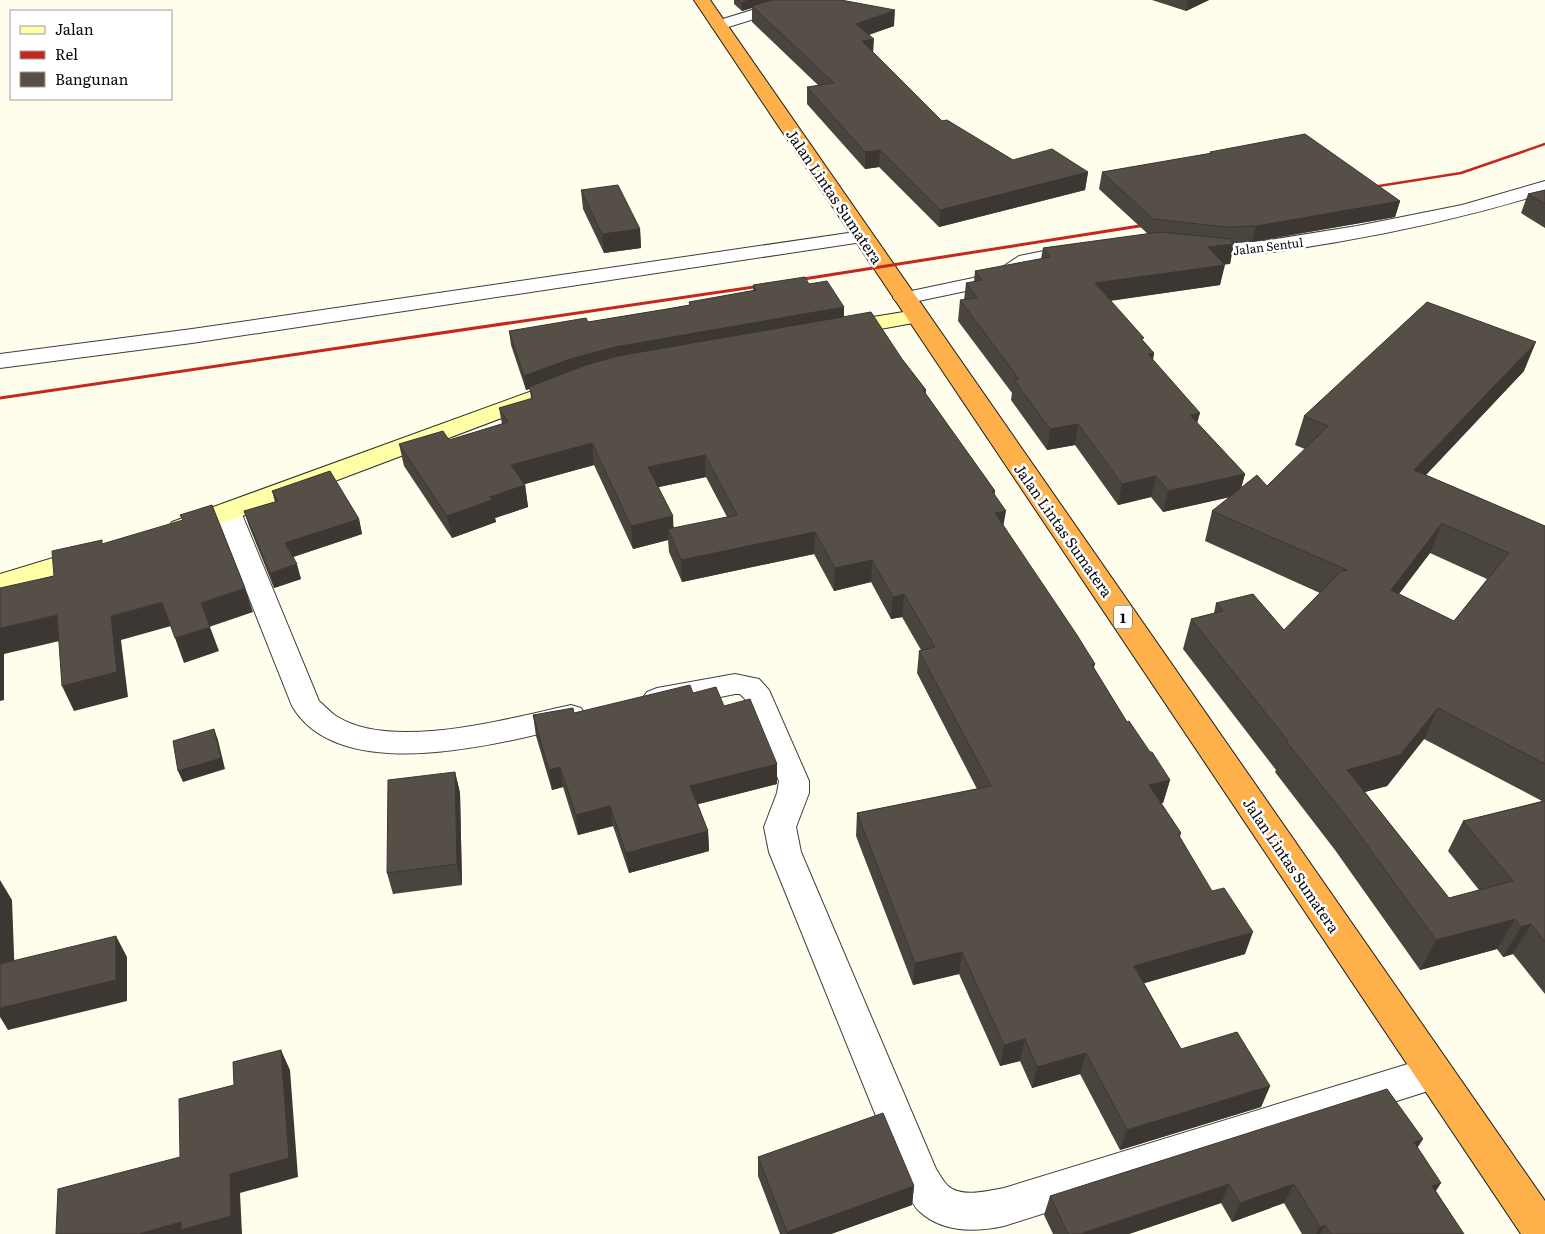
<svg xmlns="http://www.w3.org/2000/svg" width="1545" height="1234" font-family="Literata,serif">
  <rect width="100%" height="100%" fill="#fffdec"/>
  <g fill="none" stroke-linecap="round" stroke-linejoin="round">
    <defs>
      <path id="street" d="M785,0h24l-3,3 -81,25h-12l-2,-3 2,-3z
        M1545,181v12c-68,21 -138,37 -208,49 -48,8 -93,16 -141,12l-7,-2 -3,-4 3,-4 7,-2 34,1 33,-2 94,-15 105,-21z
        M862,231l7,2 3,4 -3,4 -677,102 -192,25v-14l192,-25z
        M1079,244l7,2 3,4 -3,4 -54,11 -17,11 -30,11 -81,17 -7,-2 -4,-4 4,-4 76,-16 28,-10 18,-12z
        M228,504l9,2 4,6 78,189c6,5 11,11 17,15 56,36 174,2 235,-11l10,3 5,8 -5,8c-19,5 -39,9 -59,14 -64,14 -189,38 -230,-32l-77,-194 4,-6z
        M735,674l24,5 10,11 40,91v12l-13,34 5,25 135,317c4,6 7,12 12,17 14,12 39,5 56,2l430,-132 13,5 5,12 -5,12 -443,141c-28,6 -62,7 -85,-15 -5,-4 -7,-11 -11,-16l-139,-343 -5,-25 13,-34 2,-12 -33,-81 -6,-6h-5l-78,16 -10,-4 -5,-7 5,-7 10,-4z"/>
      <path id="secondary" d="M916,310l8,1 3,5 -3,5 -82,15 -8,-2 -3,-5 3,-5 8,-2z
        M565,379l8,2 3,5 -3,5 -336,127 -56,18 -9,-2 -4,-6 4,-6z
        M89,547l9,3 4,6 -4,6 -98,30v-18z"/>
      <path id="highway" d="M694,0h16l835,1201v33h-24z"/>
    </defs>
    <use href="#street" stroke="#3f3f3f" stroke-width="2"/>
    <use href="#secondary" stroke="#2e2e2e" stroke-width="2"/>
    <use href="#highway" stroke="#1d1d1d" stroke-width="2"/>
    <use href="#street" fill="#fff" fill-rule="evenodd"/>
    <use href="#secondary" fill="#ffffa7" fill-rule="evenodd"/>
    <use href="#highway" fill="#feb14b" fill-rule="evenodd"/>
    <path stroke="#c5271c" stroke-width="2.5" d="M1366,188l95,-15 84,-29"/>
    <path stroke="#c5271c" stroke-width="3" d="M791,281l361,-57
      M0,398l767,-113"/>
  </g>
  <path fill="#4a443e" fill-rule="evenodd" d="M734,0h107l53,26 -25,9 4,18 69,68 71,39 75,12 -3,18 -146,37 -60,-60 -14,2 -58,-65v-17l12,-1 -67,-64v-14l-10,3 -8,-7z
    M1152,0h57l-23,11z
    M1210,152l190,49 -5,16 -143,25 -19,1 -3,21h-6l-4,21 -110,16 44,52 -1,7 44,63 48,51 -4,14 26,-2 38,-37 -10,-4 9,-29 220,-45 -98,104 119,51v468l-32,-40 -10,3 -6,-8 -77,21 -85,-120 -60,-78 1,-2 -93,-121 8,-30 23,-6 2,-10 68,27 36,-37 -115,-52 7,-30 18,-14 -67,15 -12,-15 -33,8 -43,-60 -28,5 -36,-50 1,-7 -54,-72 2,-21h4l2,-17 8,-1 1,-11 66,-12 2,-11 105,-14 -49,-45 3,-17 108,-18zM1430,553l57,26 -33,42 -55,-27zM1424,739l118,62 -79,20 -15,30 31,39 -30,8 -84,-106 22,-6z
    M581,190l59,39 1,19 -37,5 -21,-44z
    M1545,190v38l-24,-15 7,-19z
    M809,284l35,32 58,43 24,31v4l69,97v4l8,31 92,138 -1,4 33,54 43,58 -7,23h-2l20,30 -1,4 65,117 -101,29 37,66 89,37 -9,21 -141,43 -40,-76 -48,14 -12,-27 -20,5 -41,-92 -46,11 -57,-149 1,-23 120,-24 -60,-116 2,-22 2,-1 -19,-33 -11,2 -20,-37 -37,9 -20,-37 -132,28 -13,-30 -1,-12 -35,9 -39,-84 -69,19 3,23 -33,11 1,4 -44,16 -48,-72 -5,-22 50,-4 53,-16 -3,-16 32,-9 -1,-10 -4,1 -15,-45 -2,-14 79,-9 79,-13 22,-4v-3l64,-11v-6zM706,477l21,40 -53,11 -16,-41z
    M272,491l87,28 3,15 -69,23 8,22 -27,9 -25,-62 -5,-15 31,-9z
    M693,693l31,13 53,58v20l-79,20 10,27 1,20 -80,22 -16,-47 -35,9 -15,-48 -11,3 -16,-54 -3,-21 41,-2z
    M455,772l5,21 2,92 -69,9 -6,-21z
    M1417,1147l19,44 28,43h-162l-18,-31 -52,19 -11,-19 -92,31h-76l-9,-19 6,-19z
    M758,1157l156,29 -2,19 -81,29h-51l-22,-58z"/>
  <path fill="#3c3732" d="M751,0h28l-27,6v2l-10,3 -1,-8z
    M1188,0h21l-23,11z
    M895,10l-1,16 -39,13 1,-15z
    M874,39l-1,16 -11,-14z
    M880,150l-1,17 -14,2v-17z
    M1088,172l-3,18 -146,37 1,-17z
    M1400,201l-5,16 -143,25 4,-16z
    M640,229l1,19 -37,5 -2,-19z
    M1234,244l-4,20 -26,3 4,-20z
    M1225,265l-5,20 -128,18 3,-20z
    M844,307v14l-273,52 -45,17 -2,-14 46,-17 45,-12z
    M1536,342l-12,29 -121,128 11,-29z
    M1154,353l-4,21 -2,-20z
    M1200,413l-6,21 -4,-19z
    M1078,424l-3,21 -28,5 3,-21z
    M592,443l2,22 -80,22 -3,-22z
    M705,455l1,22 -56,12 -2,-22z
    M1245,474l-6,21 -76,17 5,-21z
    M1156,476l-5,21 -33,8 4,-21z
    M525,485l3,22 -33,11 1,4 -44,16 -5,-22 43,-19z
    M1006,511l-4,22 -7,-20z
    M673,516l1,23 -6,-10v11l-35,9 -2,-23z
    M359,519l3,15 -72,24 -5,-15z
    M1442,523l-12,30 -51,67 12,-30z
    M815,532l-1,22 -132,28 -1,-22z
    M872,560l-1,22 -37,9 1,-23z
    M297,564l4,15 -27,9 -4,-15z
    M245,588l8,24 -44,15 -8,-24z
    M904,594l-2,23 -11,2 2,-22z
    M162,602l9,24 -50,14 7,57 -54,14 -12,-25 49,-70z
    M57,615l11,24 -64,15v46l-4,1v-73z
    M210,627l9,24 -35,12 -9,-25z
    M1438,708l-14,31 -37,47 -52,14 12,-30z
    M214,729l4,11 7,29 -42,13 -5,-11z
    M777,764v20l-86,22 -1,-20z
    M560,767l3,20 -11,3 -3,-20z
    M455,772l5,21 2,92 -5,-21z
    M1170,780l-7,23 -20,5 6,-23z
    M610,806l3,20 -35,9 -2,-20z
    M708,831l1,20 -80,22 -3,-20z
    M0,880l12,20 3,81 -15,5z
    M1515,919l-18,30 -77,21 16,-30z
    M1531,924l-18,30 -10,3 18,-30z
    M1253,932l-8,22 -117,34 6,-22z
    M116,936l11,21v44l-119,29 -8,-13v-9z
    M962,952l-3,22 -46,11 2,-22z
    M1025,1039l-5,22 -20,5 4,-21z
    M281,1050l9,20 8,107 -58,16 2,41h-103l91,-60z
    M1086,1053l-6,21 -48,14 5,-21z
    M1270,1086l-9,21 -141,43 7,-20z
    M1423,1139l-12,19 3,-16z
    M1441,1183l-12,19 3,-16z
    M1229,1184l-8,19 -92,31h-49z
    M1294,1184l-10,19 -52,19 8,-19z
    M914,1186l-2,19 -81,29h-44v-2z
    M1325,1225l-5,9h-4l4,-7z"/>
  <path fill="#564f48" stroke="#3c3732" fill-rule="evenodd" d="M738,0h13l-10,3z
    M772,0h69l54,10 -39,14 18,15 -12,2 80,80 5,-1 66,40 39,-11 36,23 -148,38 -60,-60 -15,2 -58,-65 27,-4 -82,-77z
    M1305,134l95,67 -144,25 -30,1 -73,-8 -51,-47 110,-19 -2,-1z
    M618,185l22,44 -38,5 -21,-44z
    M1545,190v14l-17,-10z
    M1160,232l70,7 4,5 -26,3 17,18 -130,18 49,55 -3,1 13,14 -6,1 52,59 -10,2 55,59 -77,17 -12,-15 -34,8 -44,-60 -28,5 -36,-49 5,-1 -59,-79 17,-2 -11,-15 16,-3 -7,-9 75,-14 -7,-9z
    M805,277l4,7 18,-3 17,26 -229,40 -45,12 -46,17 -15,-45 77,-13 2,4 79,-13 23,-4 -1,-3 67,-12 -3,-5z
    M1427,302l109,40 -122,128 131,56v238l-107,-56 -38,47 -53,15 102,128 64,-17 -50,-60 82,-20v141l-14,-18 -10,3 -6,-8 -79,21 -88,-121 -62,-78h2l-97,-122 32,-8 -7,-8 37,-9 31,36 57,-59 6,-1 -135,-59 45,-36 10,11 61,-60 -24,-10zM1442,523l67,30 -55,68 -63,-31z
    M871,312l31,47 24,31h-3l72,101h-3l14,20 -11,2 82,122 18,29 -3,1 35,57 2,-1 21,31h2l18,28 -21,5 32,48 -3,1 34,57 12,-3 29,44 -119,34 47,83 56,-17 33,54 -143,44 -41,-77 -49,14 -12,-28 -21,6 -42,-93 -47,11 -58,-150 134,-27 -72,-135 16,-4 -31,-53 -11,3 -21,-37 -37,8 -20,-36 -134,28 -13,-31 69,-14 -32,-60 -57,12 25,49 -42,10 -39,-83 -81,22 14,20 -35,12 2,3 -45,16 -48,-72 44,-13 6,9 59,-18 -9,-14 34,-10 -4,-11 57,-22 32,-9z
    M330,471l29,48 -74,24 12,21 -27,9 -26,-62 34,-10 -6,-10z
    M212,505l33,83 -44,15 9,24 -35,11 -13,-36 -51,14 6,56 -55,14 -5,-71 -57,13v-40l54,-12 -2,-25 50,-11v4l81,-24 -3,-5z
    M690,685l3,8 23,-6 8,19 26,-7 27,65 -87,22 18,45 -82,22 -16,-47 -34,9 -16,-48 -11,3 -16,-55 40,-7 1,5z
    M214,729l7,29 -43,13 -5,-30z
    M455,772l2,92 -70,9 1,-93z
    M116,936v44l-116,28v-44z
    M281,1050l8,108 -59,16 1,42 -50,14v-8l-42,12h-83l2,-45 122,-32 -1,-58 55,-14 -1,-23z
    M1387,1089l36,50 -9,3 27,41 -9,3 32,48h-133l-6,-9 -5,2 -26,-43 -54,19 -11,-19 -149,50h-12l-18,-38z
    M883,1113l31,73 -127,46 -29,-75z"/>
  <g text-anchor="middle" dominant-baseline="central" stroke-width="5" stroke-linejoin="round" paint-order="stroke">
    <g font-size="12" fill="#0c0c0c" stroke="#fff">
      <text transform="translate(1268 246) rotate(-7)">Jalan Sentul</text>
    </g>
    <rect fill="#fff" stroke="#555" stroke-width="1" x="1114" y="605.5" width="18" height="23" rx="4"/>
    <g font-size="14" font-weight="bold" fill="#0c0c0c">
      <text x="1123" y="617">1</text>
    </g>
    <g font-size="15" fill="#0c0c0c" stroke="#fff">
      <text transform="translate(835 196) rotate(56)">Jalan Lintas Sumatera</text>
      <text transform="translate(1064 530) rotate(55)">Jalan Lintas Sumatera</text>
      <text transform="translate(1292 865) rotate(56)">Jalan Lintas Sumatera</text>
    </g>
  </g>
  <rect x="10" y="10" width="162" height="90" fill="#ffffff" stroke="#9e9e9e"/>
  <rect x="20" y="26" width="25" height="8" fill="#ffffa7" stroke="#9e9e9e"/>
  <text x="55" y="35" font-size="15" fill="#0c0c0c">Jalan</text>
  <rect x="20" y="51" width="25" height="8" fill="#c5271c" stroke="#9e9e9e"/>
  <text x="55" y="60" font-size="15" fill="#0c0c0c">Rel</text>
  <rect x="20" y="72" width="25" height="15" fill="#564f48" stroke="#9e9e9e"/>
  <text x="55" y="85" font-size="15" fill="#0c0c0c">Bangunan</text>
</svg>
